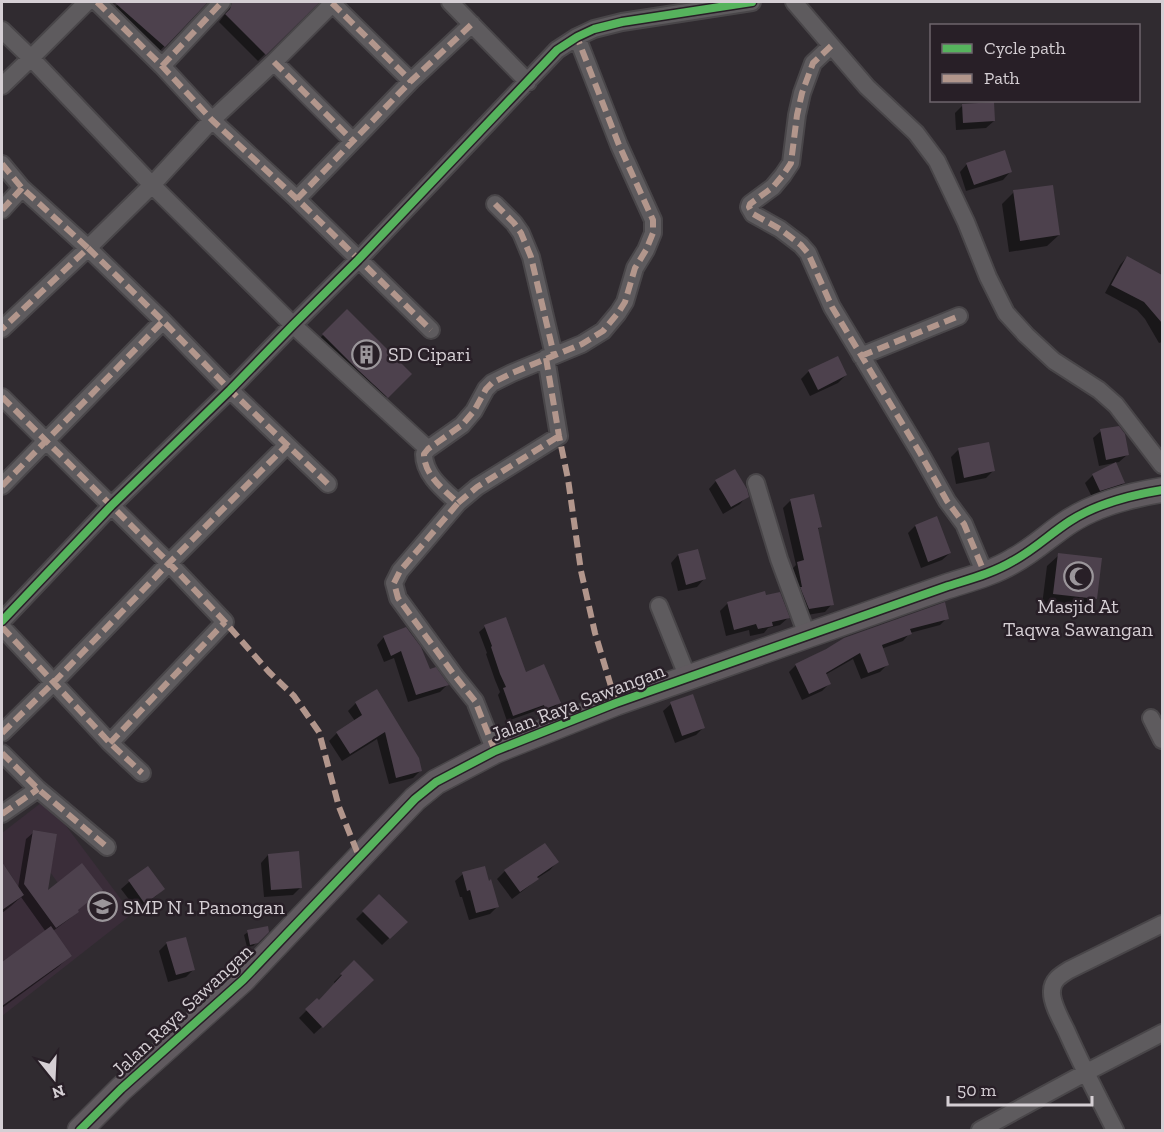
<svg xmlns="http://www.w3.org/2000/svg" width="1164" height="1132" font-family="'Zilla Slab',serif">
  <rect width="100%" height="100%" fill="#302b30"/>
  <path fill="#3a2d39" fill-rule="evenodd" d="M46,799l86,115 -130,102v-10l70,-50 -21,-29 -49,35v-52l22,-15 -19,-29 -3,2v-35zM33,830l24,4 -5,29 -24,-4zM50,872l29,40 -23,16 -29,-40z"/>
  <path fill="#0007" d="M120,2h86l-49,52 -47,-42z
    M221,2h97l-60,59 -39,-39 6,-8v-6z
    M963,105l31,16 -8,7 -30,2 -1,-17z
    M967,164l43,8 -7,8 -37,11 -6,-19z
    M1014,192l45,43 -12,11 -38,6 -7,-48z
    M1127,257l35,19v66l-3,1 -14,-24 -8,-9 -32,-17 15,-28z
    M347,311l63,63 -35,34 -64,-61z
    M809,371l37,4 -8,8 -28,13 -9,-17z
    M1101,431l26,24 -8,7 -20,4 -6,-28z
    M958,450l36,20 -8,8 -30,6 -5,-27z
    M1093,475l31,8 -8,7 -24,7 -7,-14z
    M716,481l31,15 -7,8 -17,10 -14,-25z
    M813,496l7,31 -3,3 15,74 -7,8 -24,4 -11,-45 6,-6 -13,-57 7,-7z
    M915,526l35,27 -8,7 -21,8 -13,-35z
    M678,555l26,24 -7,8 -19,4 -7,-28z
    M1059,555l36,44 -11,11 -42,-5 5,-39z
    M765,597l23,21 -8,7 -12,3 -4,5 -14,3 -1,-6 -23,6 -6,-25 8,-8z
    M947,618l-7,7 -30,8 -7,8 -22,8 6,16 -7,7 -19,7 -8,-20 -28,16 4,9 -7,7 -20,9 -13,-28 7,-7 49,-26z
    M485,627l40,47 34,28 -5,6 -15,6 -1,-4 -31,11 -9,-26 2,-3 -5,-12 -9,-26 1,-1 -8,-21z
    M384,637l45,34 18,14 -7,7 -32,10 -14,-44 -10,4 -7,-17z
    M376,691l44,80 -7,7 -24,6 -12,-45 -35,22 -13,-20 8,-8 18,-12 -7,-10 8,-8z
    M671,704l32,24 -7,7 -21,8 -12,-32z
    M34,832l12,62 31,18 -8,7 -16,12 17,25 -12,11 -56,41v-44l44,-32 -25,-35 -10,9 -9,7v-43l2,-2 14,20 8,-49z
    M268,855l33,32 -8,8 -29,2 -3,-34z
    M557,862l-7,8 -14,9 -7,7 -17,13 -15,-20 8,-8z
    M148,868l15,21 -7,7 -19,14 -16,-21 8,-7z
    M463,874l34,33 -7,7 -21,6 -7,-23h-2l-5,-16z
    M379,896l27,26 -24,23 -26,-26z
    M248,932h19l-14,14 -6,1 -3,-12z
    M167,943l27,26 -8,8 -18,5 -9,-31z
    M354,962l11,25 -51,47 -15,-16 18,-18 1,2 17,-18 -1,-2z"/>
  <path fill="#4d414d" d="M114,2h94l-43,45z
    M232,2h88l-54,53 -41,-41 5,-5z
    M994,102l1,19 -32,2 -1,-19z
    M1005,150l7,22 -38,13 -8,-22z
    M1053,185l7,50 -40,6 -7,-51z
    M1127,256l35,19v48l-18,-21 -33,-17z
    M347,309l65,65 -24,24 -30,-28 -36,-36z
    M838,356l9,19 -29,15 -10,-20z
    M1119,426l6,8 4,21 -23,5 -6,-31z
    M989,442l6,29 -31,7 -6,-30z
    M1116,462l9,21 -25,8 -8,-17z
    M735,469l12,20 2,8 -18,10 -16,-27z
    M814,494l8,33 -4,1 16,77 -25,4 -9,-22h2l-5,-25 7,-2 -14,-61z
    M937,516l14,37 -23,9 -13,-37z
    M698,549l8,30 -20,6 -8,-31z
    M1058,553l44,5 -5,41 -44,-5z
    M765,591l1,4 14,-3 10,26 -18,4 1,4 -15,3 -2,-5 -22,6 -7,-28z
    M945,602l4,17 -39,10 2,5 -30,11 7,20 -21,8 -8,-20 -34,20 5,11 -22,10 -14,-30 31,-15 18,-11z
    M506,617l20,55 18,-8 17,39 -16,6 -1,-4 -31,11 -10,-28 3,-1 -6,-13 -9,-27 1,-1 -8,-21z
    M406,627l15,20 9,22 6,-2 13,18 -33,10 -15,-44 -10,5 -8,-20z
    M377,689l42,69 3,13 -26,7 -11,-46 -35,22 -14,-22 26,-17 -7,-13z
    M693,694l12,34 -23,8 -12,-34z
    M33,830l24,4 -9,56 34,-27 21,27 -25,20 1,2 -23,16 -32,-44z
    M545,843l14,19 -22,15 2,2 -19,13 -16,-22z
    M299,851l3,37 -31,2 -3,-36z
    M2,862l22,33 -22,15z
    M148,866l17,23 -20,15 -17,-24z
    M485,866l4,15 2,-2 8,28 -23,6 -6,-23 -3,1 -5,-19z
    M379,894l29,28 -18,17 -28,-28z
    M51,926l21,30 -70,50v-44z
    M268,926l1,6 -11,11 -8,2 -3,-15z
    M186,937l9,33 -19,5 -10,-33z
    M354,960l20,20 -51,48 -18,-19 12,-11 2,2 23,-25 -2,-1z"/>
  <g fill="none" stroke-linecap="round" stroke-linejoin="round">
    <defs>
      <path id="street" d="M97,2l65,64 50,54 85,79 134,131
        M450,2l78,80
        M794,2l73,85 49,46 21,28 29,61 22,55 18,36 20,22 28,26 45,29 17,15 46,60
        M332,3l79,78
        M2,30l29,28 121,127 141,140 135,124
        M831,46l-18,17 -11,30 -5,22 -6,48 -8,12 -10,12 -23,17 -1,3 4,7 27,15 21,16 7,8 24,54 88,146 27,48 17,23 21,50
        M274,62l79,79
        M162,66l60,-64
        M2,86l29,-28 56,-56
        M2,164l20,24 66,60 -86,81
        M297,199l114,-118 61,-57
        M495,204l19,19 7,10 10,24 23,98
        M2,210l20,-22
        M861,356l98,-40
        M2,397l167,166 56,59 -115,121
        M756,483l23,76 28,76
        M328,484l-98,-94 -67,-69 -75,-73 64,-63 60,-65 62,-58 60,-60
        M2,486l161,-165
        M458,503l19,-16 82,-51 -13,-78
        M659,606l29,72
        M2,621l109,-115 119,-116 63,-65 65,-65 199,-210 20,-13 17,-8 28,-7 130,-20
        M2,627l108,116 32,30
        M1151,718l11,22
        M2,733l52,-51 115,-119 118,-118
        M495,751l-20,-50 -20,-25 -57,-78 -4,-15 6,-12 58,-68c-14,-13 -34,-28 -34,-49l4,-5 34,-24 12,-14 12,-22 6,-6 20,-10 70,-29 21,-13 15,-18 7,-11 10,-34 11,-18 7,-17v-13l-34,-75 -42,-108
        M2,753l36,36 69,58
        M2,814l36,-25
        M980,1130l105,-57 77,-40
        M1115,1130c-17,-33 -34,-66 -49,-100 -5,-10 -15,-28 -14,-39 0,-11 9,-16 17,-21l93,-46"/>
      <path id="secondary" d="M80,1130l41,-41 122,-109 172,-181 21,-17 59,-31 121,-48 332,-117c22,-7 45,-13 65,-25 21,-11 38,-28 57,-40 28,-18 61,-26 92,-31"/>
    </defs>
    <use href="#street" stroke="#494649" stroke-width="20"/>
    <use href="#secondary" stroke="#494649" stroke-width="27"/>
    <use href="#street" stroke="#5e5b5e" stroke-width="16"/>
    <use href="#secondary" stroke="#605a5f" stroke-width="24"/>
    <path stroke="#b2968c" stroke-width="6" stroke-dasharray="12 6" stroke-linecap="butt" d="M97,2l65,64 50,54 85,79 134,131
      M332,3l79,78
      M831,46l-18,17 -11,30 -5,22 -6,48 -8,12 -10,12 -23,17 -1,3 4,7 27,15 21,16 7,8 24,54 88,146 27,48 17,23 21,50
      M274,62l79,79
      M162,66l60,-64
      M2,164l20,24 66,60 -86,81
      M297,199l114,-118 61,-57
      M495,204l19,19 7,10 10,24 23,98
      M2,210l20,-22
      M88,248l75,73 67,69 98,94
      M861,356l98,-40
      M546,358l13,78 9,43 13,92 14,62 21,70
      M2,397l167,166 56,59 44,50 25,24 25,36 20,75 21,52
      M2,486l161,-165
      M458,503l19,-16 82,-51
      M2,627l108,116 32,30
      M2,733l52,-51 115,-119 118,-118
      M110,743l115,-121
      M495,751l-20,-50 -20,-25 -57,-78 -4,-15 6,-12 58,-68c-14,-13 -34,-28 -34,-49l4,-5 34,-24 12,-14 12,-22 6,-6 20,-10 70,-29 21,-13 15,-18 7,-11 10,-34 11,-18 7,-17v-13l-34,-75 -42,-108
      M2,753l36,36 69,58
      M2,814l36,-25"/>
    <defs>
      <path id="cycleway" d="M2,621l109,-115 119,-116 63,-65 65,-65 199,-210 20,-13 17,-8 28,-7 130,-20
        M80,1130l41,-41 122,-109 172,-181 21,-17 59,-31 121,-48 332,-117c22,-7 45,-13 65,-25 21,-11 38,-28 57,-40 28,-18 61,-26 92,-31"/>
    </defs>
    <use href="#cycleway" stroke="#281f27" stroke-width="11"/>
    <use href="#cycleway" stroke="#56b35d" stroke-width="8"/>
  </g>
  <defs>
    <symbol id="building-ring" viewBox="-11 -11 22 22"><circle r="9.5" fill="#281f27" stroke="#9b969b" stroke-width="1.5"/><path d="M-4-6H4V6H1V3H-1V6H-4ZM-2.5-4.3h1.7v1.8h-1.7ZM.8-4.3h1.7v1.8H.8ZM-2.5-1h1.7V.8h-1.7ZM.8-1h1.7V.8H.8Z" fill="#9b969b"/></symbol>
    <symbol id="mosque-ring" viewBox="-11 -11 22 22"><circle r="9.5" fill="#281f27" stroke="#9b969b" stroke-width="1.5"/><path d="M3.5-4.9A6 6 0 1 0 3.5 4.9A5 5 0 1 1 3.5-4.9Z" fill="#9b969b"/></symbol>
    <symbol id="school-ring" viewBox="-11 -11 22 22"><circle r="9.5" fill="#281f27" stroke="#9b969b" stroke-width="1.5"/><path d="M0-5L7-2L0 1L-7-2ZM-4 1L0 2.5L4 1V4Q0 6-4 4Z" fill="#9b969b"/></symbol>
  </defs>
  <g fill-rule="evenodd">
    <use href="#building-ring" x="350" y="338" width="33" height="33"/>
    <use href="#mosque-ring" x="1062" y="560" width="33" height="33"/>
    <use href="#school-ring" x="86" y="890" width="33" height="33"/>
  </g>
  <g text-anchor="middle" dominant-baseline="central" stroke-width="5" stroke-linejoin="round" paint-order="stroke">
    <g font-size="20" fill="#d5cfd4" stroke="#281f27" text-anchor="start">
      <text x="388" y="354">SD Cipari</text>
      <text x="1078" y="606" text-anchor="middle">Masjid At<tspan x="1078" dy="23">Taqwa Sawangan</tspan></text>
      <text x="123" y="907">SMP N 1 Panongan</text>
    </g>
    <g font-size="20" fill="#d5cfd4" stroke="#281f27">
      <text transform="translate(578 702) rotate(-21)">Jalan Raya Sawangan</text>
      <text transform="translate(182 1010) rotate(-43)">Jalan Raya Sawangan</text>
    </g>
  </g>
  <rect width="1164" height="1132" fill="none" stroke="#d5cfd4" stroke-width="6"/>
  <rect x="930" y="24" width="210" height="78" fill="#281f27" stroke="#6d656c" stroke-width="1.5"/>
  <rect x="942" y="44" width="30" height="9" fill="#56b35d" stroke="#6d656c" stroke-width="1.5"/>
  <text x="984" y="54" font-size="18" fill="#d5cfd4">Cycle path</text>
  <rect x="942" y="74" width="30" height="9" fill="#b2968c" stroke="#6d656c" stroke-width="1.5"/>
  <text x="984" y="84" font-size="18" fill="#d5cfd4">Path</text>
  <g transform="translate(54 1078) rotate(162)" stroke="#281f27" stroke-width="4.5" paint-order="stroke">
  <path d="M0-4.5L10 22L0 15L-10 22Z" fill="#d5cfd4"/>
  <text y="-9" font-size="16" font-weight="bold" text-anchor="middle" fill="#d5cfd4">N</text>
  </g>
  <path d="M948 1096v9h144v-9" fill="none" stroke="#d5cfd4" stroke-width="3"/>
  <text x="957" y="1096" font-size="18" fill="#d5cfd4" stroke="#281f27" stroke-width="4.5" paint-order="stroke">50 m</text>
</svg>
